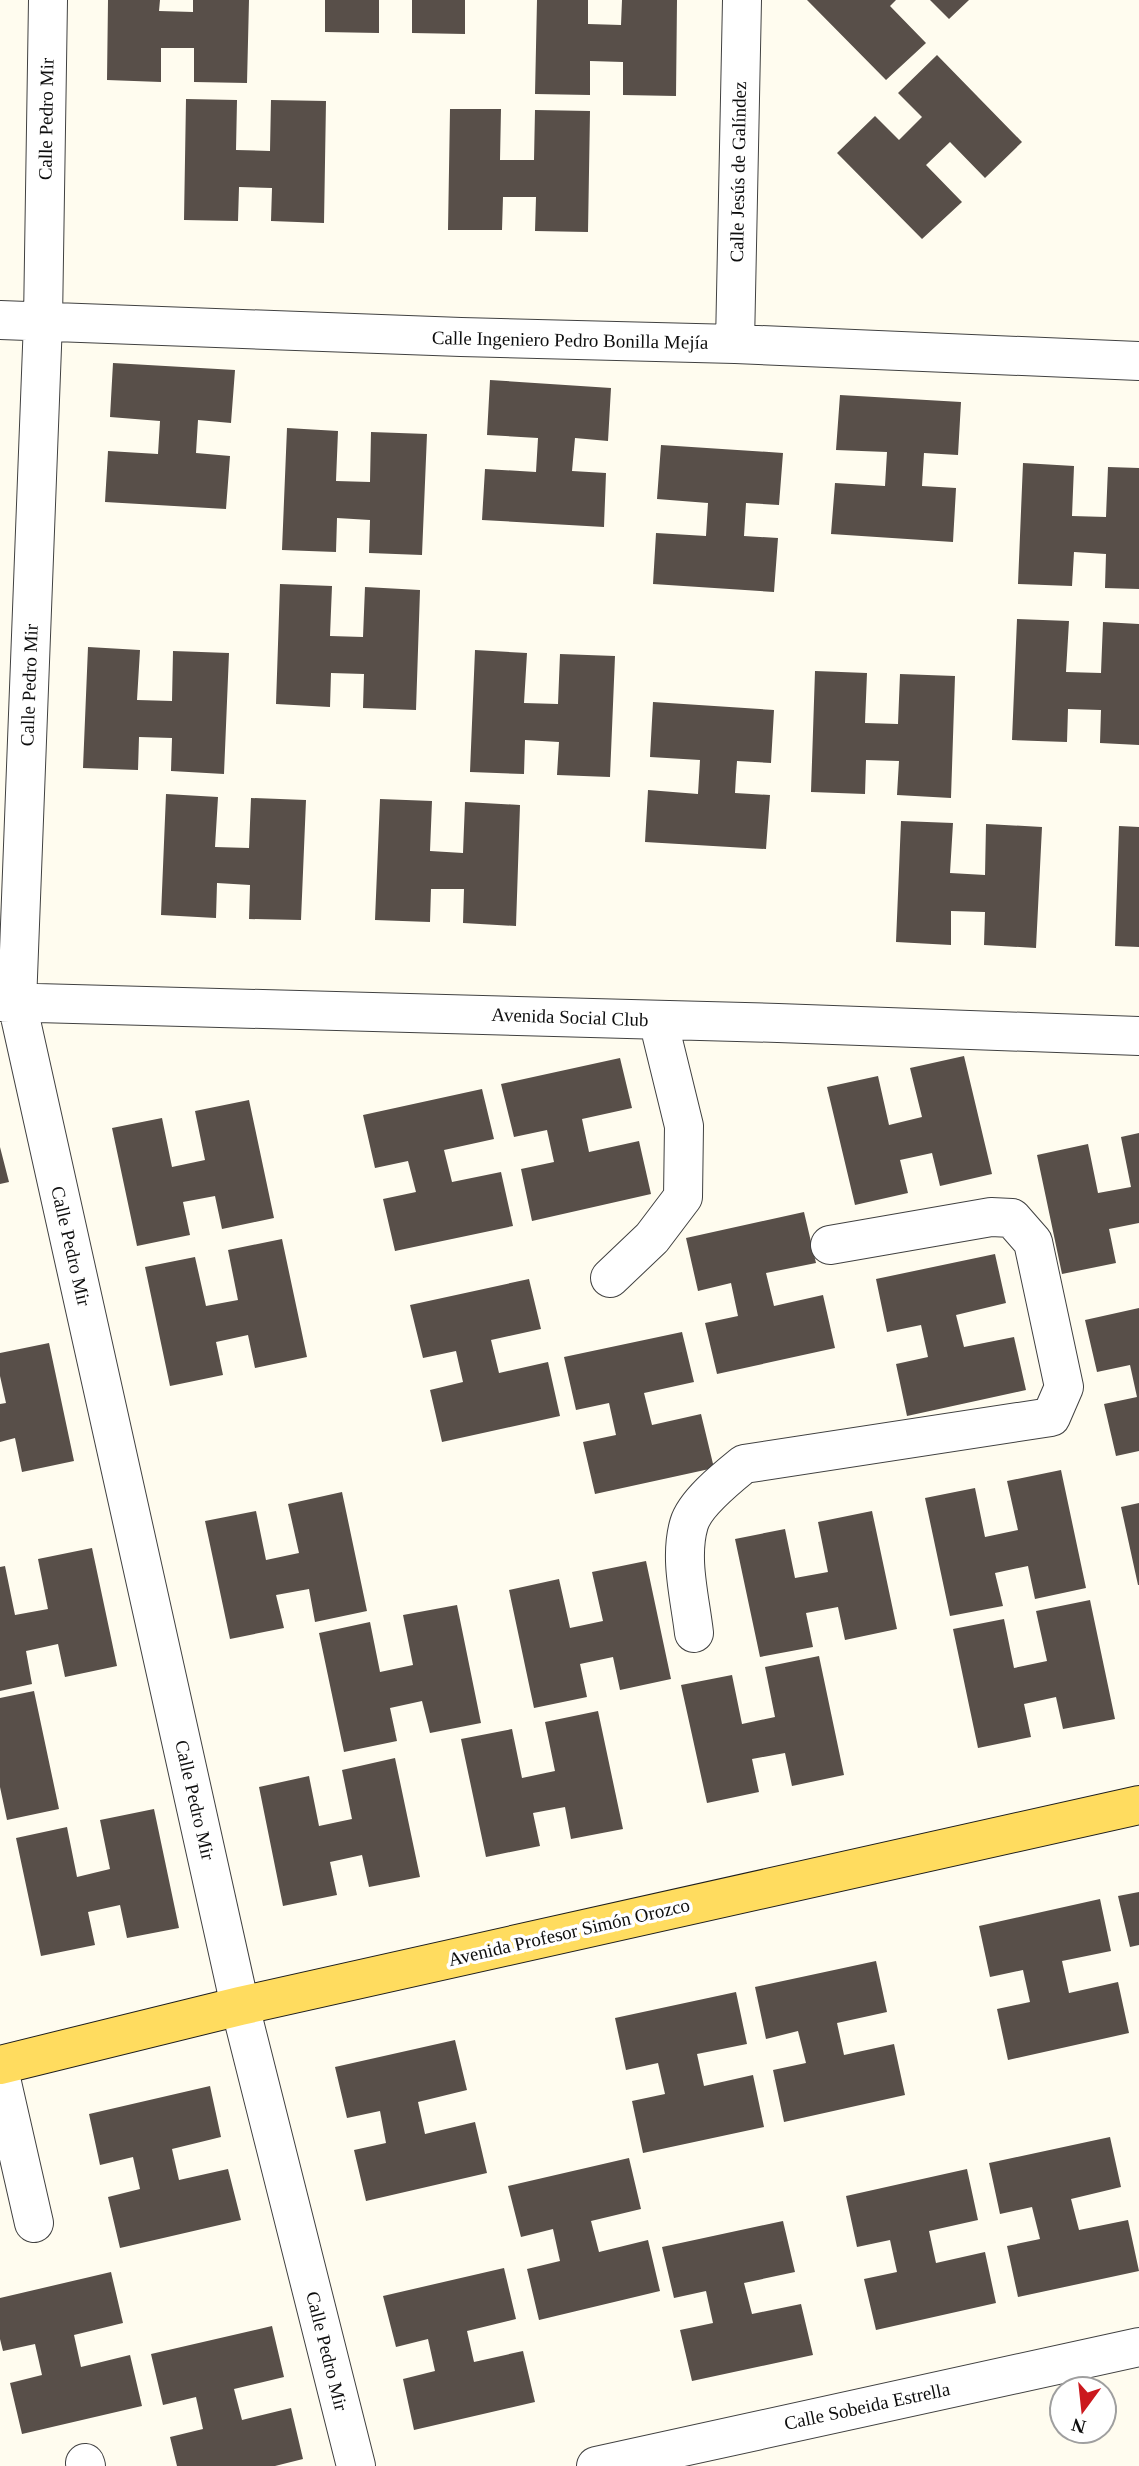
<svg xmlns="http://www.w3.org/2000/svg" width="1139" height="2466" font-family="'Times New Roman',serif">
  <rect width="100%" height="100%" fill="#fffcef"/>
  <path fill="#584f49" d="M108,0h52l-1,11 34,1v-12h56l-2,83 -53,-1v-34h-33v34l-54,-2z
    M325,0h54v33l-54,-1z
    M412,0h53v34l-53,-1z
    M537,0h51v24l33,1 1,-25h55l-1,96 -53,-1v-33l-33,-1v34l-55,-1z
    M807,0h89l-6,6 36,37 -40,37z
    M930,0h39l-20,19z
    M937,55l85,87 -37,36 -35,-36 -24,23 36,37 -40,37 -85,-86 38,-37 24,24 23,-23 -24,-24z
    M186,99l51,1 -1,50 34,1 1,-51 55,1 -2,122 -53,-2 1,-33 -33,-1 -1,34 -54,-1z
    M450,109h51l-1,51h34l1,-50 55,1 -2,121 -53,-1 1,-34h-33l-1,33h-54z
    M113,363l122,7 -4,53 -33,-3 -2,33 34,3 -4,53 -121,-7 3,-51 50,3 2,-33 -50,-4z
    M490,380l121,8 -3,53 -33,-3 -3,33 34,2 -2,54 -122,-7 3,-51 51,3 2,-34 -51,-3z
    M840,395l121,7 -3,53 -34,-2 -2,33 34,2 -3,54 -122,-8 4,-51 50,3 2,-34 -51,-2z
    M287,428l51,3 -2,50 34,1 1,-50 56,2 -5,121 -53,-2 1,-33 -33,-2 -1,34 -54,-2z
    M661,445l122,8 -4,52 -33,-2 -2,33 34,2 -4,54 -121,-8 3,-51 50,3 2,-33 -51,-4z
    M1023,463l51,3 -2,50 34,1 2,-50 31,1v121l-34,-1 1,-34 -32,-2 -2,34 -54,-2z
    M280,584l52,2 -2,50 33,1 2,-50 55,3 -4,120 -53,-2 1,-34 -33,-1 -1,34 -54,-3z
    M1017,619l52,2 -3,51 35,1 2,-51 36,2v121l-39,-2 1,-33 -33,-1 -1,33 -55,-2z
    M88,647l52,3 -3,50 35,1 1,-50 56,2 -5,121 -53,-3 1,-33 -33,-1 -1,33 -55,-2z
    M475,650l52,3 -3,50 34,1 2,-50 55,2 -5,121 -53,-2 2,-33 -34,-2 -1,34 -54,-2z
    M815,671l52,2 -2,50 33,1 2,-50 55,2 -4,122 -54,-3 2,-34 -33,-1 -1,34 -54,-2z
    M653,702l121,8 -3,53 -34,-2 -1,14 -1,18 35,2 -4,54 -121,-7 3,-52 50,4 2,-34 -50,-3z
    M166,794l52,3 -3,50 34,1 2,-50 55,2 -5,120 -52,-1 1,-34 -33,-2 -1,35 -55,-3z
    M380,799l52,2 -2,50 33,2 2,-51 55,3 -4,121 -53,-3 1,-34h-33l-1,33 -55,-2z
    M901,821l52,2 -3,50 35,2 1,-51 56,3 -6,121 -52,-3 1,-33 -34,-1v34l-55,-3z
    M1119,826l20,1v120l-24,-1z
    M964,1056l28,118 -52,12 -8,-33 -32,7 8,33 -53,12 -28,-118 51,-11 11,49 33,-8 -12,-49z
    M620,1058l12,50 -50,11 7,33 50,-11 12,53 -119,27 -11,-52 33,-7 -7,-32 -33,7 -13,-53z
    M482,1089l12,50 -50,11 8,32 49,-10 12,54 -118,25 -12,-52 33,-7 -8,-31 -33,7 -12,-53z
    M249,1100l25,118 -52,11 -7,-33 -32,6 7,33 -53,11 -25,-118 50,-10 10,49 33,-7 -10,-49z
    M1139,1133v90l-30,6 7,34 -54,11 -25,-119 51,-11 10,49 33,-6 -10,-50z
    M0,1147l9,35 -9,2z
    M804,1212l12,51 -50,10 8,33 49,-11 12,53 -118,26 -12,-51 33,-7 -7,-33 -33,8 -12,-53z
    M282,1239l25,118 -52,11 -7,-33 -32,7 7,33 -53,11 -25,-119 50,-10 11,49 32,-6 -10,-50z
    M995,1254l11,49 -50,12 8,32 50,-10 12,53 -119,26 -11,-52 32,-7 -7,-32 -34,7 -11,-53z
    M529,1279l12,50 -50,11 8,33 49,-11 12,54 -118,26 -12,-52 33,-8 -7,-31 -33,7 -13,-53z
    M1139,1308v143l-23,5 -12,-52 33,-7 -7,-32 -33,7 -12,-52z
    M682,1332l12,50 -50,11 8,32 49,-11 13,54 -119,26 -12,-52 33,-7 -7,-32 -33,7 -12,-53z
    M49,1343l25,118 -52,11 -7,-34 -15,4v-38l6,-1 -6,-27v-23z
    M1061,1470l25,118 -51,11 -7,-33 -33,7 8,33 -53,10 -25,-118 50,-10 10,49 33,-7 -11,-49z
    M342,1492l25,119 -52,11 -6,-33 -33,6 8,33 -54,11 -25,-118 51,-10 10,49 33,-7 -11,-49z
    M1139,1503v82h-1l-17,-78z
    M872,1511l25,118 -52,11 -7,-33 -32,6 7,34 -53,10 -25,-118 50,-10 10,49 33,-6 -10,-50z
    M92,1548l25,118 -52,11 -7,-33 -32,7 6,33 -32,7v-124l5,-1 10,49 33,-6 -10,-50z
    M646,1561l25,118 -51,11 -7,-33 -33,7 7,33 -53,11 -25,-118 50,-11 11,49 33,-7 -11,-49z
    M1090,1600l25,119 -52,10 -7,-32 -32,7 7,33 -53,11 -25,-119 51,-10 10,49 33,-7 -11,-50z
    M457,1605l24,118 -51,10 -8,-32 -32,7 7,33 -53,11 -25,-119 51,-11 10,50 33,-7 -10,-50z
    M819,1656l25,119 -52,11 -7,-33 -33,6 7,33 -52,11 -26,-118 51,-10 10,49 33,-7 -10,-50z
    M34,1691l25,118 -52,11 -7,-33v-89z
    M598,1711l25,118 -52,10 -6,-32 -32,6 7,33 -54,11 -25,-118 51,-10 10,49 33,-7 -10,-49z
    M395,1758l25,119 -51,10 -7,-32 -32,7 7,33 -54,11 -24,-119 50,-11 10,50 33,-7 -10,-49z
    M154,1809l25,119 -52,10 -7,-33 -32,7 7,33 -54,11 -25,-118 51,-11 10,50 33,-8 -10,-49z
    M1139,1892v53l-9,2 -12,-51z
    M1100,1899l11,52 -49,10 7,32 49,-11 11,51 -121,27 -11,-51 33,-7 -7,-32 -33,7 -11,-51z
    M876,1961l11,51 -50,11 7,32 50,-11 11,51 -121,27 -11,-52 33,-7 -8,-32 -32,8 -11,-52z
    M736,1992l11,52 -50,10 7,32 49,-11 11,52 -121,26 -11,-52 33,-7 -7,-31 -32,7 -11,-52z
    M455,2040l12,50 -49,12 7,32 50,-12 12,51 -121,28 -12,-51 32,-7 -6,-32 -33,7 -12,-51z
    M210,2086l11,51 -49,12 7,31 49,-11 13,51 -121,28 -12,-51 32,-8 -7,-32 -33,8 -11,-51z
    M1110,2137l11,50 -50,12 8,31 49,-10 11,51 -121,26 -11,-51 33,-7 -8,-32 -32,7 -11,-51z
    M629,2158l12,51 -50,12 8,31 49,-12 12,51 -121,29 -12,-51 33,-8 -7,-32 -32,8 -13,-51z
    M967,2169l11,51 -49,11 7,32 49,-11 11,51 -120,27 -12,-51 33,-7 -7,-32 -33,7 -11,-51z
    M783,2221l12,51 -51,11 8,31 49,-10 12,51 -121,26 -12,-51 33,-7 -7,-32 -32,7 -12,-51z
    M504,2268l12,51 -49,12 7,31 49,-11 12,51 -121,28 -11,-51 32,-8 -7,-32 -32,8 -13,-51z
    M111,2272l12,51 -49,12 7,32 49,-12 12,51 -120,28 -12,-51 32,-8 -7,-31 -32,7 -3,-12v-41z
    M272,2326l12,51 -50,12 8,31 49,-12 12,51 -28,7h-98l-7,-29 33,-8 -7,-32 -33,8 -12,-51z"/>
  <g fill="none" stroke-linecap="round" stroke-linejoin="round">
    <defs>
      <path id="minor" d="M48,0l-5,321 -26,682 223,1003 116,460
        M0,320l461,17 274,7 404,17
        M735,344l7,-344
        M0,1002l778,21 361,13
        M610,1278l42,-40 31,-41 1,-71 -26,-106
        M694,1633c-4,-35 -15,-75 -5,-109 6,-21 39,-47 55,-60l307,-47 13,-30 -31,-145 -21,-24 -21,-1 -161,28
        M0,2074l34,149
        M85,2463l1,3
        M596,2466l543,-119"/>
      <path id="major" d="M0,2065l240,-59 899,-201"/>
    </defs>
    <use href="#minor" stroke="#414141" stroke-width="40"/>
    <use href="#major" stroke="#1f1f1f" stroke-width="40"/>
    <use href="#minor" stroke="#fff" stroke-width="38"/>
    <use href="#major" stroke="#ffdc5f" stroke-width="38"/>
  </g>
  <g text-anchor="middle" dominant-baseline="central" stroke-width="7" stroke-linejoin="round" paint-order="stroke">
    <g font-size="19" fill="#0e0e0e" stroke="#fff">
      <text transform="translate(46 119) rotate(-89)">Calle Pedro Mir</text>
      <text transform="translate(738 172) rotate(-89)">Calle Jesús de Galíndez</text>
      <text transform="translate(570 340) rotate(1)">Calle Ingeniero Pedro Bonilla Mejía</text>
      <text transform="translate(29 685) rotate(-88)">Calle Pedro Mir</text>
      <text transform="translate(570 1017) rotate(2)">Avenida Social Club</text>
      <text transform="translate(71 1246) rotate(77)">Calle Pedro Mir</text>
      <text transform="translate(195 1800) rotate(77)">Calle Pedro Mir</text>
      <text transform="translate(569 1932) rotate(-13)">Avenida Profesor Simón Orozco</text>
      <text transform="translate(327 2351) rotate(76)">Calle Pedro Mir</text>
      <text transform="translate(867 2406) rotate(-12)">Calle Sobeida Estrella</text>
    </g>
  </g>
  <g transform="translate(1083 2410) rotate(195)"><circle r="33" fill="#ffffff" stroke="#9f9f9f" stroke-width="2"/>
  <path d="M0-5L12 26L0 18L-12 26Z" fill="#cb191e"/>
  <text y="-10" font-size="19" font-weight="bold" text-anchor="middle" fill="#0e0e0e">N</text>
  </g>
</svg>
